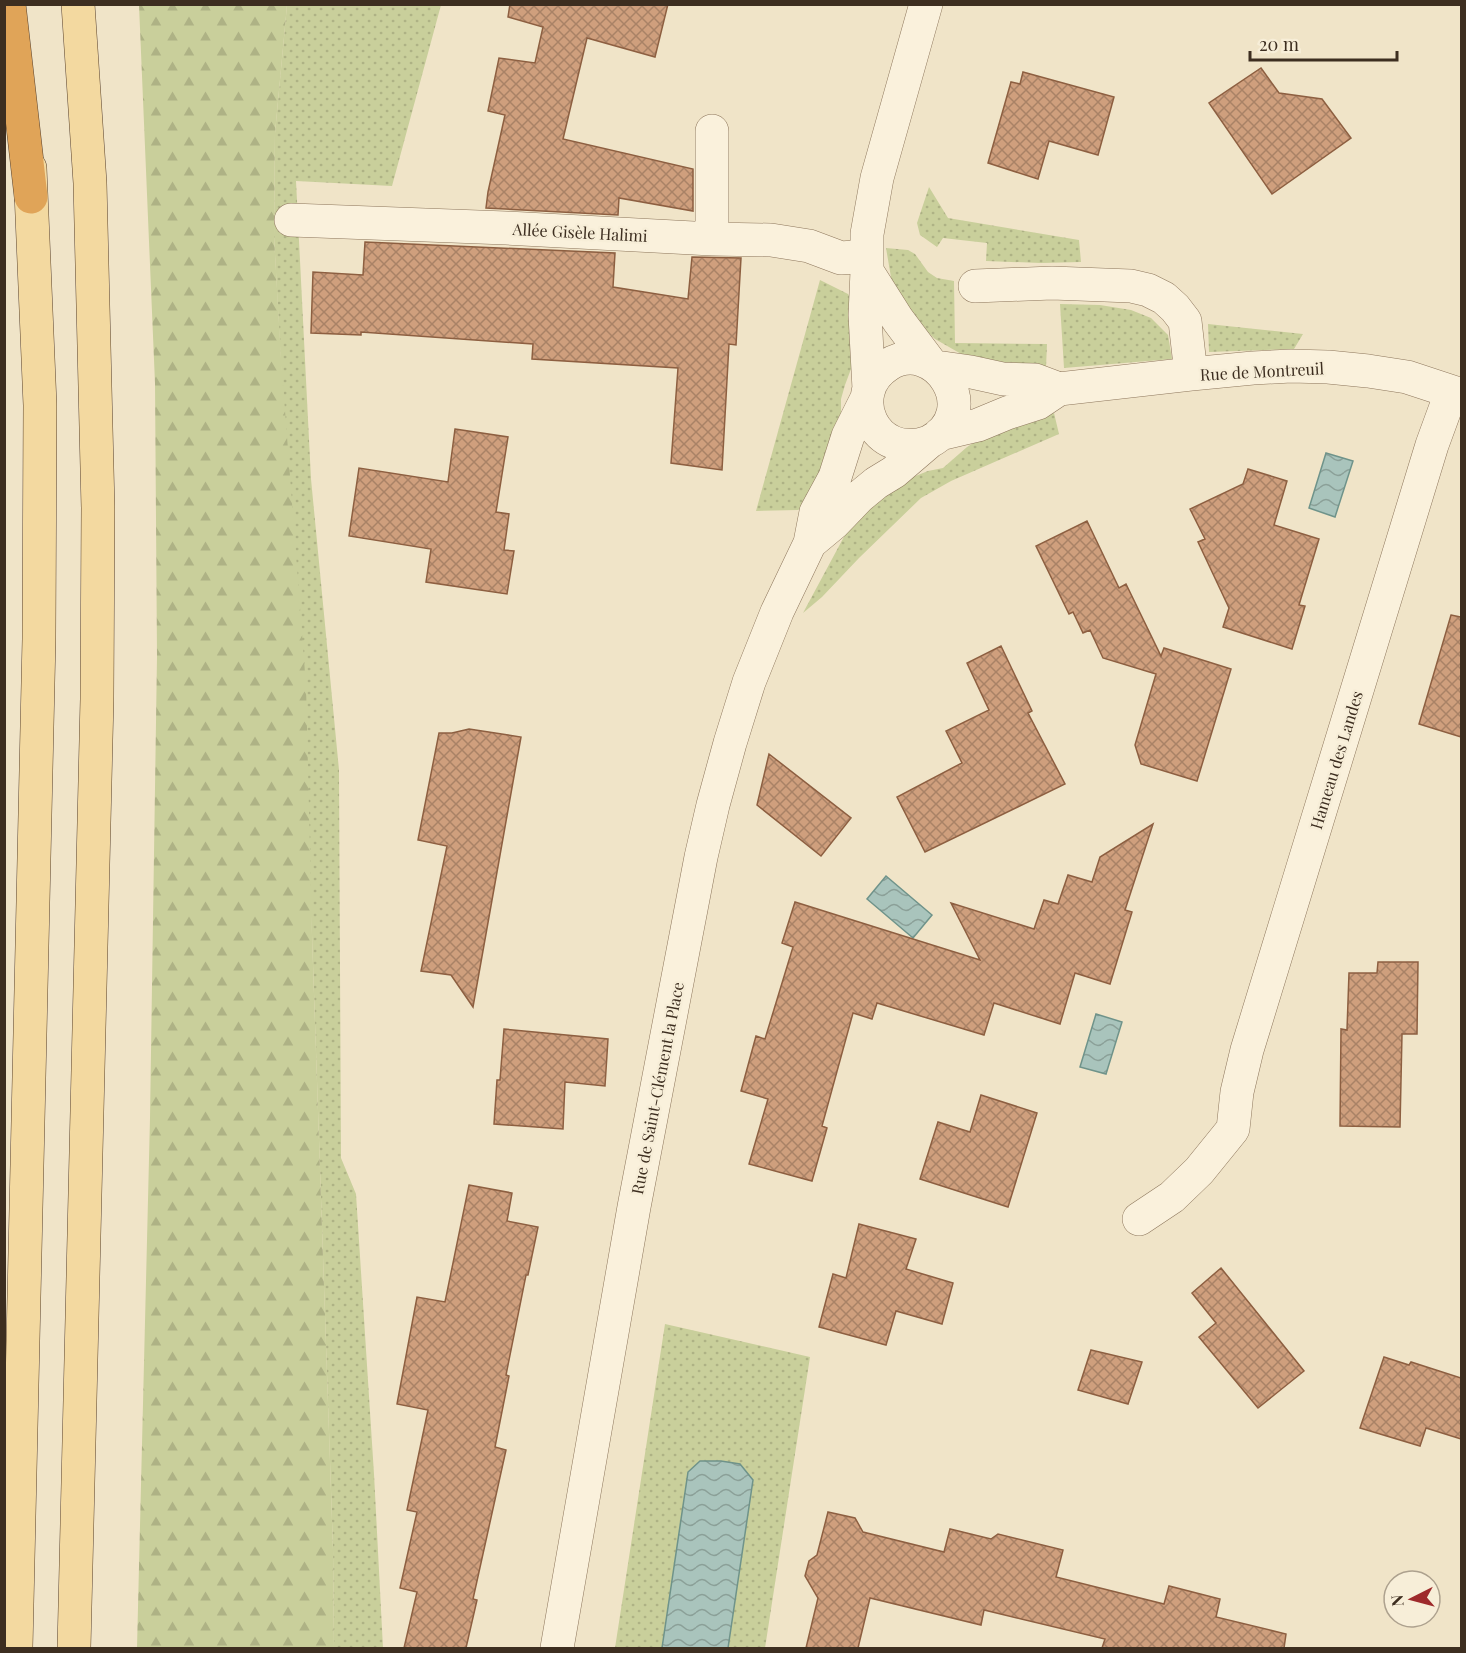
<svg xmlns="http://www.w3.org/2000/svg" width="1466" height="1653" font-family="'Playfair Display',serif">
  <defs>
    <pattern id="grass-dots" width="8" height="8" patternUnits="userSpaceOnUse" patternTransform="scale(1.5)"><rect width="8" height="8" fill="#c9cf9b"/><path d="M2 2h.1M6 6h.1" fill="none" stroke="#aeb285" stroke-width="1.8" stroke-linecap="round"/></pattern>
    <pattern id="forest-firs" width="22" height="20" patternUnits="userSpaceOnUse" patternTransform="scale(1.5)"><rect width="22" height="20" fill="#c9cf9b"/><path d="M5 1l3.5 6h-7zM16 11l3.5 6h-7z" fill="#aeb285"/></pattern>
    <pattern id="water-waves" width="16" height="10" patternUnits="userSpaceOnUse" patternTransform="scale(1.5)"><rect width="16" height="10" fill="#a9c4bc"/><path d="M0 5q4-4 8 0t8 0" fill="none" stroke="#8ba098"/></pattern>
    <pattern id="building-cross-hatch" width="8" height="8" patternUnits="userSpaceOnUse" patternTransform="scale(1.5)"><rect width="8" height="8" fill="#cf9f7d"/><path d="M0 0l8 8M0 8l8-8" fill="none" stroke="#a98266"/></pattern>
  </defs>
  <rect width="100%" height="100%" fill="#f0e4c8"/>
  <path fill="url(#grass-dots)" d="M287,5h154l-49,181 -96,-5 15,298 28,291 2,388 15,36 18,280 9,174h-49l-1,-99 -21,-614 -38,-699 1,-103z
    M929,187l19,31 131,22 2,22 -40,1 -55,-2 1,-18 -44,-5 -6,9 -17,-12 -3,-12z
    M886,248l22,2 7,4 13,18 9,6 17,3 1,62 92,1 -1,24h-16l-67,-13 -28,-16 -24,-22 -19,-34z
    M820,280l28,14 4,8 2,59 -9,24 -4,14v20l-32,86 -11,5 -42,1z
    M1060,304l40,1 31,5 20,8 17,17 4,24 -108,9z
    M1208,324l95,10 -9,15 -85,3z
    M1054,413l5,21 -108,47 -30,17 -62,60 -37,39 -19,16 43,-80 27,-30 30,-22 25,-10 15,-3 24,-21 14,-9 54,-20z
    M665,1324l145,33 -45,291h-150z"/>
  <path fill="url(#forest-firs)" d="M139,5h148l-12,128 -1,103 7,122 25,328 6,249 21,614 1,99h-197l13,-530 7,-462 -2,-273z"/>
  <path fill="url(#water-waves)" stroke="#6f938a" stroke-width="1.5" d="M1326,453l27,8 -18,56 -26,-9z
    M886,876l46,39 -19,23 -46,-39z
    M1096,1014l26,8 -16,52 -26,-7z
    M700,1461h21l19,3 13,16 -25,168h-66l26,-176z"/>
  <path fill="url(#building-cross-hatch)" stroke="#8d5f41" stroke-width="1.5" d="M510,4h158l-13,53 -68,-19 -24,101 130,30v42l-74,-13 -1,17 -132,-7 2,-16 17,-77 -17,-4 11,-53 36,5 8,-36 -35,-10z
    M1261,68l18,25 43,6 29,39 -79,56 -63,-91z
    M1023,72l91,25 -16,58 -49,-14 -11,38 -50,-16 23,-81 9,2z
    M365,242l250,11 -2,34 75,12 4,-42 49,1 -5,87 -7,-1 -7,126 -51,-7 7,-95 -146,-9 1,-15 -172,-12v3l-50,-2 2,-61 50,3z
    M455,429l53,8 -12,75 13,2 -5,36 10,1 -7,43 -81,-12 5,-33 -82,-13 10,-68 89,14z
    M1248,469l39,12 -13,44 45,14 -20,66 6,1 -13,43 -69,-22 6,-19 -31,-66 7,-3 -15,-30 53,-25z
    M1087,521l32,67 7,-4 35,72 3,-8 67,21 -34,112 -56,-17 -6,-19 21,-71 -53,-16 -13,-28 -7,3 -10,-21 -4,2 -33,-68z
    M1451,615l10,2v120l-42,-13z
    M1001,646l31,65 -4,2 37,71 -140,68 -28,-55 65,-34 -16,-32 43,-21 -22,-47z
    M469,729l52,8 -48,270 -22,-32 -30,-4 26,-125 -29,-6 21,-107h13z
    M769,754l82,64 -30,38 -64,-51z
    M1153,824l-28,86 7,2 -22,72 -35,-11 -15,51 -66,-21 -10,32 -107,-32 -5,16 -19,-6 -31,113 5,2 -15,53 -63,-17 19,-65 -27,-8 15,-55 9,3 28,-92 -11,-4 13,-41 185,58 -29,-57 83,26 10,-29 14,4 10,-29 24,7 8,-25z
    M1378,962h40l-1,72h-15l-2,93 -60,-1 1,-97 6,1 2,-57h28z
    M504,1029l104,10 -3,47 -40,-4 -2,47 -69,-5 3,-44h3z
    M981,1095l56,18 -29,94 -88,-28 18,-57 32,10z
    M469,1185l43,8 -5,28 31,6 -10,48h-2l-20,100 3,1 -14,71 11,3 -33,149 4,1 -11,48h-62l13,-56 -17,-4 17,-76 -10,-2 21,-100 -31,-6 20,-107 28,5z
    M859,1224l57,15 -10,30 47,14 -11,41 -46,-13 -10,34 -67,-18 14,-53 13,4z
    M1221,1268l83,103 -46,37 -59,-71 17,-14 -24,-30z
    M1091,1350l51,12 -14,42 -50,-14z
    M1384,1357l25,8 2,-3 50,16v61l-35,-11 -6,18 -60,-18z
    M828,1512l27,6 8,14 81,20 6,-23 41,10 7,-5 65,16 -7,27 108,27 5,-18 51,13 -4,18 70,17 -2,14h-182l3,-9 -121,-29 -3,15 -111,-27 -12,50h-52l12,-50 -13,-22 4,-15 8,-6z"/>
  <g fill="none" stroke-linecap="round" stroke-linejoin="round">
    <defs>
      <path id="minor" d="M712,131v108
        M291,220l215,8 206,11 59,1 38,6 32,12 26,-2
        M867,271l31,49 33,44
        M975,286l77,-3 79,3 17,4 16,8 11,10 10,13 6,53
        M936,367l35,5 32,7 32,1 24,9 132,-15 62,-6 38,-2 37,1 40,4 39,6 55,18
        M869,389l-4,-74 2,-44v-37l10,-56 49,-174
        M940,434l38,-9 29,-12 31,-10 21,-14
        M810,543l24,-20 25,-26 17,-14 18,-11 35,-30c57,-31 5,-107 -41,-77 -44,28 -14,97 41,77
        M1139,1219l33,-22 27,-26 34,-42 4,-37 10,-42 185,-605 19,-52
        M557,1648l77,-441 67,-350 12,-52 17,-62 19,-61 28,-70 33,-69 6,-31 19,-35 13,-41 19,-38"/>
      <path id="major" d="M16,1648l23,-1009 1,-234 -10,-237
        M74,1648l23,-949 1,-191 -8,-325 -12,-179"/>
      <path id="highway" d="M9,4l22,193"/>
    </defs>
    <use href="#minor" stroke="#8d765c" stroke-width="34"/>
    <use href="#major" stroke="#5b4430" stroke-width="34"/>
    <use href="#highway" stroke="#5b4430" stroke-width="34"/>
    <use href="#minor" stroke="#faf1dc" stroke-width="33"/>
    <use href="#major" stroke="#f3d9a0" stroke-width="33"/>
    <use href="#highway" stroke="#e0a458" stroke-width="33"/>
  </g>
  <g text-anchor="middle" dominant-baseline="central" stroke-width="5" stroke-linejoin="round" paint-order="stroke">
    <g font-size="16" fill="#3d2e20" stroke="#f7eed8">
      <text transform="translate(580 232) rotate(3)">Allée Gisèle Halimi</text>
      <text transform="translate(1262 371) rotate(-3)">Rue de Montreuil</text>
      <text transform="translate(1336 760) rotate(-73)">Hameau des Landes</text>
      <text transform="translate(657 1088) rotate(-79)">Rue de Saint-Clément la Place</text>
    </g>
  </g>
  <rect width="1466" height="1653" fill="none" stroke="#3d2e20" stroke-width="12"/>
  <g transform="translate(1412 1599) rotate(264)"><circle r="28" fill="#f7eed8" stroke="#ada18e" stroke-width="1.5"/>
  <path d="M0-4.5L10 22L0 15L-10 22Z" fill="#9e2a2b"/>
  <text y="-9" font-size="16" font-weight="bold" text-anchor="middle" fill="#3d2e20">N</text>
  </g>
  <path d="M1250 51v9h147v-9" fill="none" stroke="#3d2e20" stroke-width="3"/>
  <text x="1259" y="51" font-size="18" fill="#3d2e20" stroke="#f7eed8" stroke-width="4.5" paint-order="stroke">20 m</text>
</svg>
